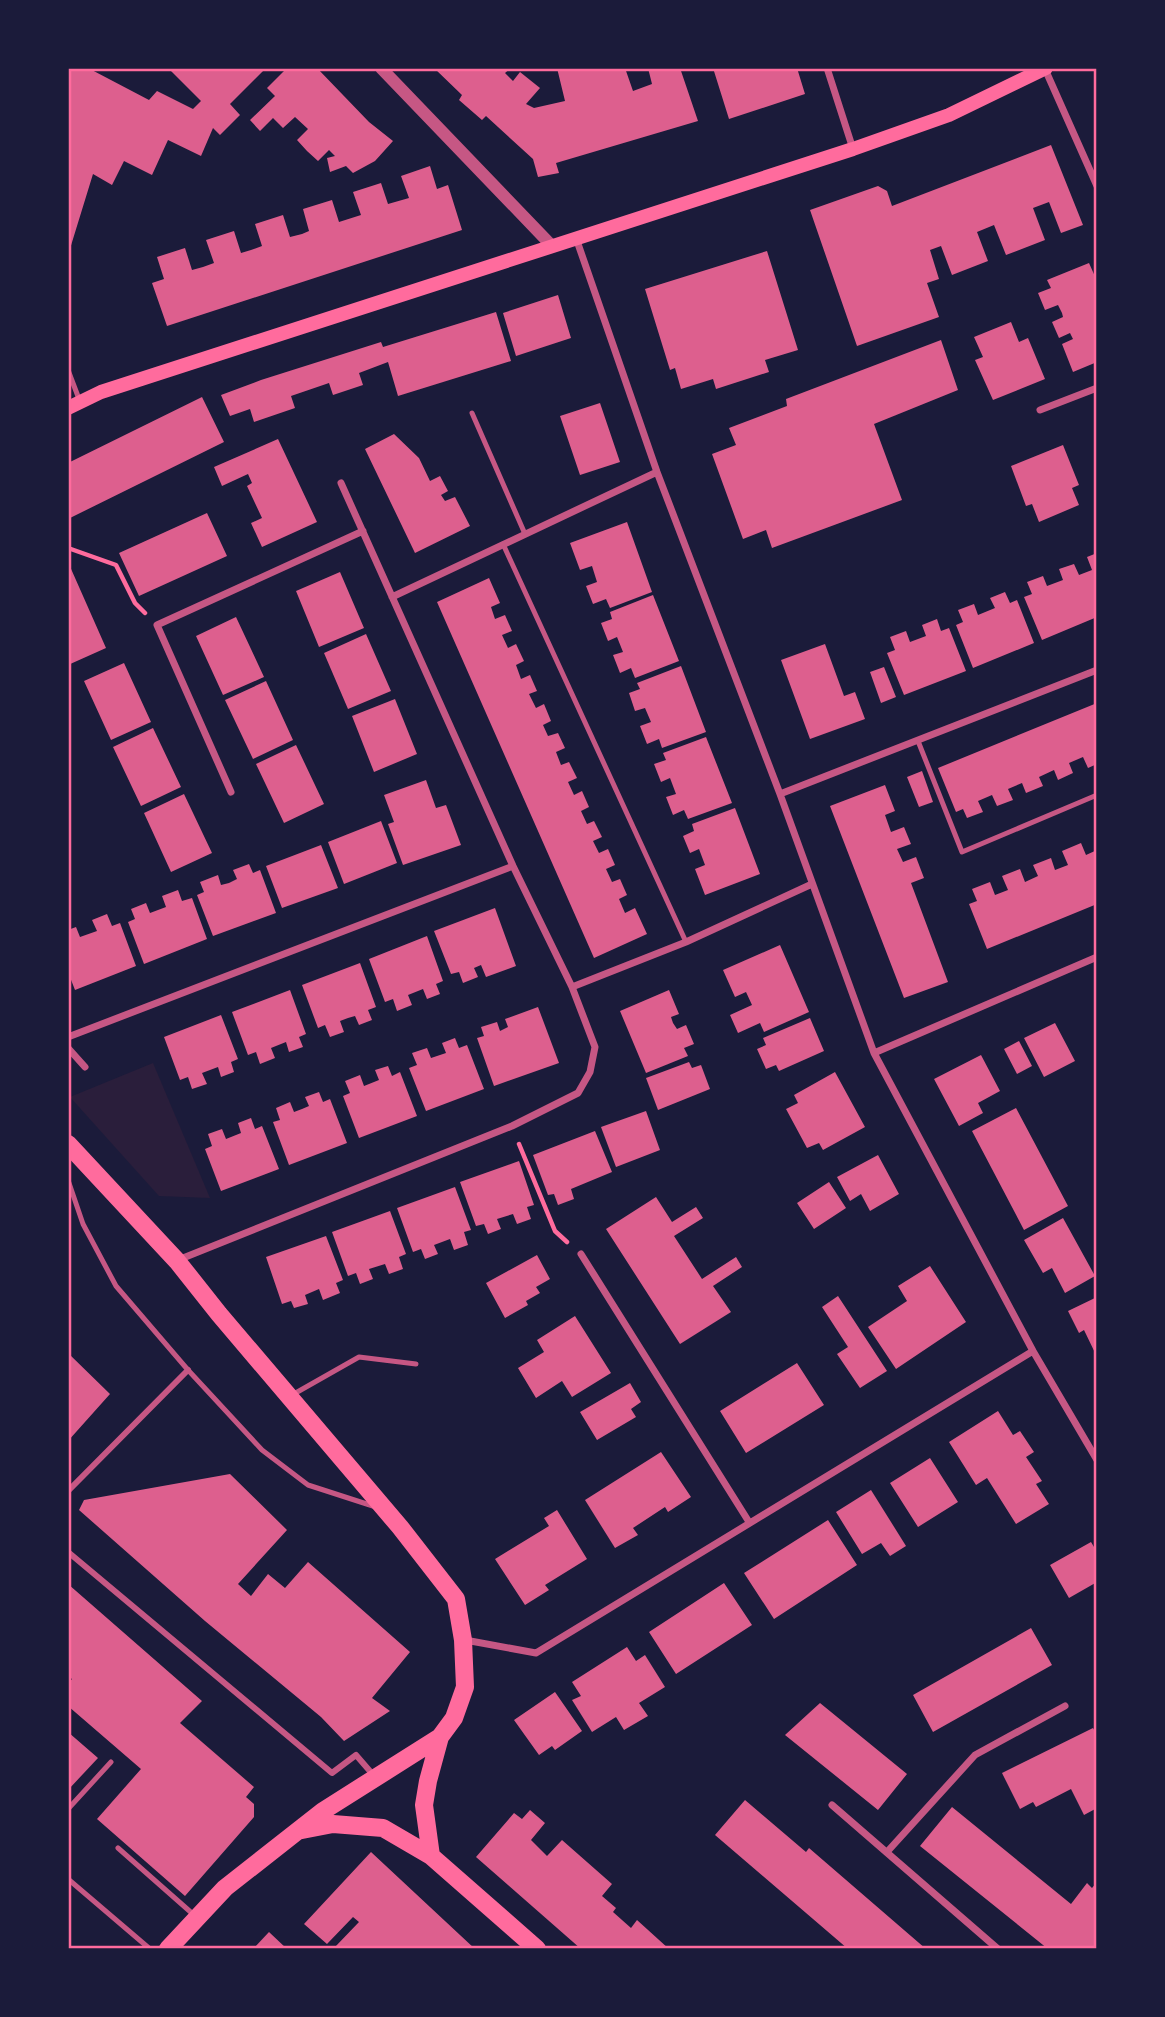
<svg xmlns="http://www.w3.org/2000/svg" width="1165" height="2017" font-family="Manrope,sans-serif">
  <rect width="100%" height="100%" fill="#1b1b3a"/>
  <path fill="#2a1e3b" d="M153,1063l57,135 -51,-2 -89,-99z"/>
  <path fill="#dd5f8e" d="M68,68h20l61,32 8,-9 36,18 8,-8 -33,-33h98l-36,36 10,11 -20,20 -7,-7 -12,28 -33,-16 -16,35 -28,-14 -12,24 -19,-11 -24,78z
    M287,68h30l52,54 24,19 -18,20 -22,12 -7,-7 -16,6 -3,-14 8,-2 -6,-6 -11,11 -11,-10 -10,-11 11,-11 -13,-12 -12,11 -10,-10 -13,13 -10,-11 25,-24 -8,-8z
    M434,68h77l-6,5 8,8 7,-9 20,16 -14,16 8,4 31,-7 -8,-33h68l8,23 19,-7 -4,-16h32l18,53 -142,42 3,10 -21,4 -5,-18 -47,-43 -4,4 -23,-20 3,-5z
    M713,68h84l8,26 -76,25z
    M1051,145l32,80 -22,8 -12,-31 -16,6 12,32 -39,15 -12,-30 -17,7 11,29 -36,14 -11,-29 -11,4 9,29 -12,4 12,34 -82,29 -47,-136 68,-24 9,5 5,15z
    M430,166l7,23 11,-4 14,45 -295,96 -15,-43 12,-4 -7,-22 28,-9 7,22 11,-3 11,-4 -8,-23 28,-9 7,22 10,-3 11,-4 -7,-22 28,-9 7,22 12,-3 7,-3 -6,-22 29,-9 7,22 22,-7 -8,-23 28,-9 7,21 21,-6 -8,-22z
    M767,251l31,99 -33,10 4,12 -53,17 -3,-10 -32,10 -6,-21 -5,2 -25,-81z
    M1089,263l8,18v81l-24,10 -11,-28 11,-5 -3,-6 -11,5 -7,-16 11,-5 -1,-4 -4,-8 -13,5 -7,-17 13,-5 -4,-8z
    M558,295l13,43 -55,18 -13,-43z
    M496,312l15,49 -113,35 -10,-34 -29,11 4,12 -30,10 -4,-12 -38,13 4,12 -41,14 -4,-13 -20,7 -9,-21 40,-15 120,-38 2,5z
    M1011,322l8,20 9,-4 17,41 -52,21 -18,-40 8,-3 -9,-20z
    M941,340l17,50 -84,34 28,76 -130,48 -6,-18 -23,9 -31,-85 24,-9 -7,-17 58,-22 -1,-7z
    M202,397l22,45 -156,77v-56z
    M600,403l20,59 -40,13 -20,-59z
    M394,434l25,24 11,23 10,-5 8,15 -7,4 4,6 10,-4 15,29 -55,27 -50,-104z
    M278,439l39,83 -55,25 -11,-24 11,-5 -15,-32 5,-3 -4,-9 -26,12 -8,-19z
    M1063,445l16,40 -7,3 7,17 -40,17 -7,-18 -6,2 -15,-40z
    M207,513l20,43 -88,40 -20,-43z
    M627,522l25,70 -42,16 -4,-9 -13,5 -7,-18 11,-4 -5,-16 -12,4 -10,-27z
    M1097,553v64l-55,23 -18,-43 8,-3 -5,-12 16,-6 4,10 16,-6 -4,-11 15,-5 5,11 13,-5 -5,-13z
    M68,562l38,86 -38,17z
    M340,572l24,56 -45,19 -23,-56z
    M489,578l11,25 -9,4 4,12 10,-4 7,16 -10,4 6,13 8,-4 8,17 -8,4 5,14 9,-4 7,16 -8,3 7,14 8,-4 7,17 -8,4 5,11 10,-3 7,15 -9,4 5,13 8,-3 8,16 -9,4 6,13 8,-4 7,16 -8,4 6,13 7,-3 8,16 -9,4 6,12 9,-4 7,16 -9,4 6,13 8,-3 7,16 -8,4 6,14 10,-5 12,26 -53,24 -157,-356z
    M1005,592l5,11 7,-3 17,43 -61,25 -17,-43 7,-3 -5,-12 16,-6 4,11 17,-7 -5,-10z
    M653,595l26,66 -44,17 -4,-10 -11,5 -7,-18 10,-3 -6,-15 -9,4 -7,-18 11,-4 -2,-7z
    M236,617l28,60 -41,18 -27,-59z
    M937,619l4,12 8,-3 17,43 -62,24 -17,-42 8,-3 -5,-13 16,-6 4,11 16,-6 -4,-11z
    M366,634l25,57 -43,18 -24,-56z
    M825,644l19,52 11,-4 10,27 -55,20 -29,-79z
    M124,663l27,59 -40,18 -27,-59z
    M681,666l25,66 -44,16 -3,-9 -12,5 -7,-18 11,-4 -6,-14 -10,3 -6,-18 11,-4 -3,-6z
    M884,667l12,30 -15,6 -11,-31z
    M266,681l27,59 -40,19 -28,-59z
    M395,699l22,55 -43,18 -22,-56z
    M1097,703v61l-9,4 -5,-11 -14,6 4,10 -15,7 -4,-10 -15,7 4,9 -17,7 -4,-10 -14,6 5,11 -16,6 -5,-11 -14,6 5,11 -16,6 -4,-9 -7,3 -18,-44z
    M153,728l28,59 -40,19 -28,-59z
    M706,737l26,66 -44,16 -4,-9 -11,5 -7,-18 10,-3 -6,-16 -9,4 -7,-18 12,-4 -3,-7z
    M296,745l28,59 -40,19 -28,-59z
    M922,771l11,31 -14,5 -12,-30z
    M426,780l10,28 10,-3 15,40 -58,20 -15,-41 6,-2 -10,-27z
    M885,785l10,26 -10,4 6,17 13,-5 7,17 -14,5 6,13 13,-5 8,21 -13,5 37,99 -44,16 -74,-192z
    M184,794l28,59 -41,19 -27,-59z
    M735,808l25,66 -55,21 -10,-26 10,-4 -6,-16 -9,4 -7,-17 11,-5 -2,-7z
    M381,821l16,42 -53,21 -16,-42z
    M1081,843l5,12 11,-5v54l-110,45 -18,-45 8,-3 -5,-12 18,-7 5,13 13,-5 -6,-14 18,-7 5,13 13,-6 -5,-11 18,-7 4,12 13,-5 -6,-14z
    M321,845l17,43 -56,20 -16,-42z
    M249,864l4,9 7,-3 16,43 -63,23 -16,-41 7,-3 -4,-10 18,-7 3,10 8,-2 8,-4 -4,-9z
    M178,890l4,11 10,-3 15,41 -63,25 -16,-42 7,-3 -4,-10 15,-6 4,10 16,-6 -4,-11z
    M495,908l21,58 -30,11 -5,-12 -7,3 4,9 -15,6 -4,-11 -8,2 -17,-43z
    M107,914l5,12 8,-3 16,43 -61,24 -7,-18v-42l8,-3 4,10 17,-6 -5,-11z
    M427,936l16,45 -7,3 4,10 -13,5 -4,-10 -15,6 4,10 -15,6 -4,-12 -8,3 -16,-43z
    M780,945l29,67 -45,20 -4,-9 -22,10 -8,-18 22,-10 -6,-13 -11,5 -12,-27z
    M360,963l16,44 -8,3 4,10 -13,5 -4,-9 -7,2 -8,3 4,11 -14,5 -5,-12 -7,3 -16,-43z
    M290,990l16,44 -7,3 4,10 -14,5 -3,-10 -15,6 4,10 -15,6 -4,-12 -8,3 -16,-43z
    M669,990l10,24 -8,3 2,6 4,6 9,-4 8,19 -10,4 4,8 -42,17 -26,-62z
    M538,1007l21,56 -65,23 -17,-48 7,-2 -3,-9 16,-5 3,9 8,-4 -3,-8z
    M221,1015l17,44 -7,3 3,10 -13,5 -3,-10 -16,6 5,11 -15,5 -4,-12 -8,3 -16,-43z
    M810,1018l14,33 -45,20 -3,-6 -10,4 -9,-20 9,-4 -3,-7z
    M1055,1023l20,38 -31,16 -20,-39z
    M455,1038l4,10 8,-3 17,44 -58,22 -17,-43 8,-3 -5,-12 15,-5 4,10 15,-5 -4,-10z
    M1019,1041l13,25 -15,8 -13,-25z
    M981,1055l19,36 -22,12 5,10 -24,13 -25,-47z
    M689,1062l3,6 9,-3 9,24 -52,21 -12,-32z
    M388,1066l4,10 8,-4 17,44 -58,22 -16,-42 7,-3 -5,-12 15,-6 4,11 15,-6 -4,-10z
    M835,1072l30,55 -42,23 -4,-7 -12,5 -21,-39 12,-6 -4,-8z
    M319,1092l4,10 7,-3 17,44 -58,22 -16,-43 7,-2 -4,-12 14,-6 4,10 8,-3 7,-3 -4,-9z
    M1016,1108l52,98 -44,24 -52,-99z
    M646,1111l14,39 -44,17 -15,-40z
    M251,1118l4,11 7,-3 17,43 -58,22 -16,-42 7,-3 -4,-12 14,-5 4,10 15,-6 -3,-10z
    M595,1131l17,41 -41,17 3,10 -16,6 -4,-11 -6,1 -15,-40z
    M878,1155l21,39 -29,17 -9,-17 -11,7 -13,-24z
    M519,1161l15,44 -7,2 4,12 -14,5 -4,-10 -16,5 4,10 -13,5 -4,-10 -8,2 -16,-44z
    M829,1182l17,26 -32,21 -17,-26z
    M455,1187l16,43 -7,2 4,13 -14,5 -4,-11 -16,6 4,9 -13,5 -4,-10 -8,3 -16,-44z
    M656,1197l16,25 24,-15 7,11 -29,18 28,43 34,-22 6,10 -29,19 18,26 -51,32 -74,-115z
    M390,1211l16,43 -7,3 4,12 -14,5 -4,-10 -16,5 4,10 -13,5 -4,-11 -8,3 -16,-44z
    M1063,1218l32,58 -30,17 -13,-25 -9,5 -19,-33z
    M326,1236l17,44 -7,3 4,10 -17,7 -4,-11 -14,6 3,9 -14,4 -3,-7 -9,3 -16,-47z
    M537,1255l13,24 -14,8 4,6 -14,8 2,4 -23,13 -19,-35z
    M930,1266l36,56 -70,47 -28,-42 39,-26 -9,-15z
    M838,1296l49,75 -27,17 -23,-34 11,-7 -26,-40z
    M1097,1297v60l-13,-27 -5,3 -11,-22z
    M575,1316l36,57 -39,24 -10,-16 -26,17 -18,-30 26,-16 -7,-12z
    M68,1353l42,41 -42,47z
    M797,1363l27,42 -78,48 -26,-42z
    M630,1383l11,19 -10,7 5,8 -39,23 -17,-28z
    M998,1411l15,24 7,-4 14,21 -8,5 16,24 -6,3 13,20 -33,20 -29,-46 -11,7 -27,-43z
    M661,1452l30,45 -23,15 -3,-5 -32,21 5,7 -23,13 -30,-48z
    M930,1458l28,44 -40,25 -28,-44z
    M230,1474l57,56 -49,54 13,12 17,-22 17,14 23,-26 102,90 -38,46 18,13 -46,30 -23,-24 -116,-96 -126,-111 5,-10z
    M871,1490l35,56 -16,10 -9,-13 -19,11 -26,-42z
    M557,1510l30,49 -42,26 4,5 -24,15 -30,-46 54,-33 -5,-8z
    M828,1520l29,45 -83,54 -30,-46z
    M1091,1542l6,10v30l-28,16 -19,-33z
    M724,1583l28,42 -76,49 -27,-42z
    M68,1584l134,117 -22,22 74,64 -8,10 8,7v13l-69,79 -88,-77 44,-50 -73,-63v-22l4,-5 -4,-3z
    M1031,1628l21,37 -119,67 -20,-37z
    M627,1647l9,14 9,-6 20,32 -26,16 9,13 -24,14 -8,-13 -24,15 -20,-32 9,-4 -9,-14z
    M555,1692l27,39 -27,19 -3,-4 -13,9 -25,-35z
    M820,1703l87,71 -29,36 -93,-75z
    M1093,1728l4,7v73l-13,7 -13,-26 -35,18 -3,-5 -13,7 -18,-36z
    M68,1732l30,26 -30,32z
    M745,1800l61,52 3,-4 117,101h-78l-133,-114z
    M952,1807l119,97 16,-21 5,5 5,-6v67h-49l-128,-103z
    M530,1810l15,13 -14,17 16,16 15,-16 50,44 -10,12 14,12 -3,4 18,16 6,-8 32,29h-88l-105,-92 38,-44 8,6z
    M371,1852l104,97h-138l-2,-2 24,-25 -6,-5 -26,27 -23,-20z
    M269,1932l18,17h-34z"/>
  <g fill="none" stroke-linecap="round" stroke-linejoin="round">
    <path stroke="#ff6b9d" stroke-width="4.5" d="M68,548l48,17 19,38 10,10
      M519,1144l36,87 12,11"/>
    <path stroke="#c65784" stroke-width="5" d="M68,370l11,29
      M472,413l53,121
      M503,544l183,398
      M918,741l44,111 135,-57
      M68,1180l15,44 33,62 72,84 74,80 46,35 68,22
      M292,1395l67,-38 57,7
      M68,1809l43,-47
      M118,1848l76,67
      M68,1879l82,70"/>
    <path stroke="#c65784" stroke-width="6" d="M68,1491l120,-121
      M68,1552l264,221 24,-18 19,22"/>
    <path stroke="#c65784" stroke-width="7" d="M827,68l26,81
      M1045,69l52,117
      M576,238l81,234 123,322 94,259 159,298 64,109
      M1040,410l57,-22
      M341,483l172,383 59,121
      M392,597l265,-125
      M231,792l-74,-167 206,-94
      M780,794l317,-124
      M68,1037l445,-171
      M68,1048l17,19
      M874,1053l223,-96
      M581,1254l168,268
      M178,1260l334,-134 66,-33 12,-21 5,-25 -23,-60 114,-45 126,-58
      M465,1640l71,13 497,-302
      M832,1805l166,144
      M887,1852l88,-97 90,-49"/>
    <path stroke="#c65784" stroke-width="12" d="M381,68l171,178"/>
    <path stroke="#ff6b9d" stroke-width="14" d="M68,408l33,-16 752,-243 96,-34 97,-47"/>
    <path stroke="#ff6b9d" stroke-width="18" d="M68,1144l109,117 42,53 181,213 56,72 7,41 2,47 -11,31 -14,19 -117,74 -98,77 -57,61
      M302,1830l31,-6 50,4 48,28 106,93
      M431,1856l-7,-51 4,-24 12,-44"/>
  </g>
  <rect width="1165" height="2017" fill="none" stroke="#1b1b3a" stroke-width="140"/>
  <rect x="70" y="70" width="1025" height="1877" fill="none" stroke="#ff6b9d" stroke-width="2.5"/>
</svg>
